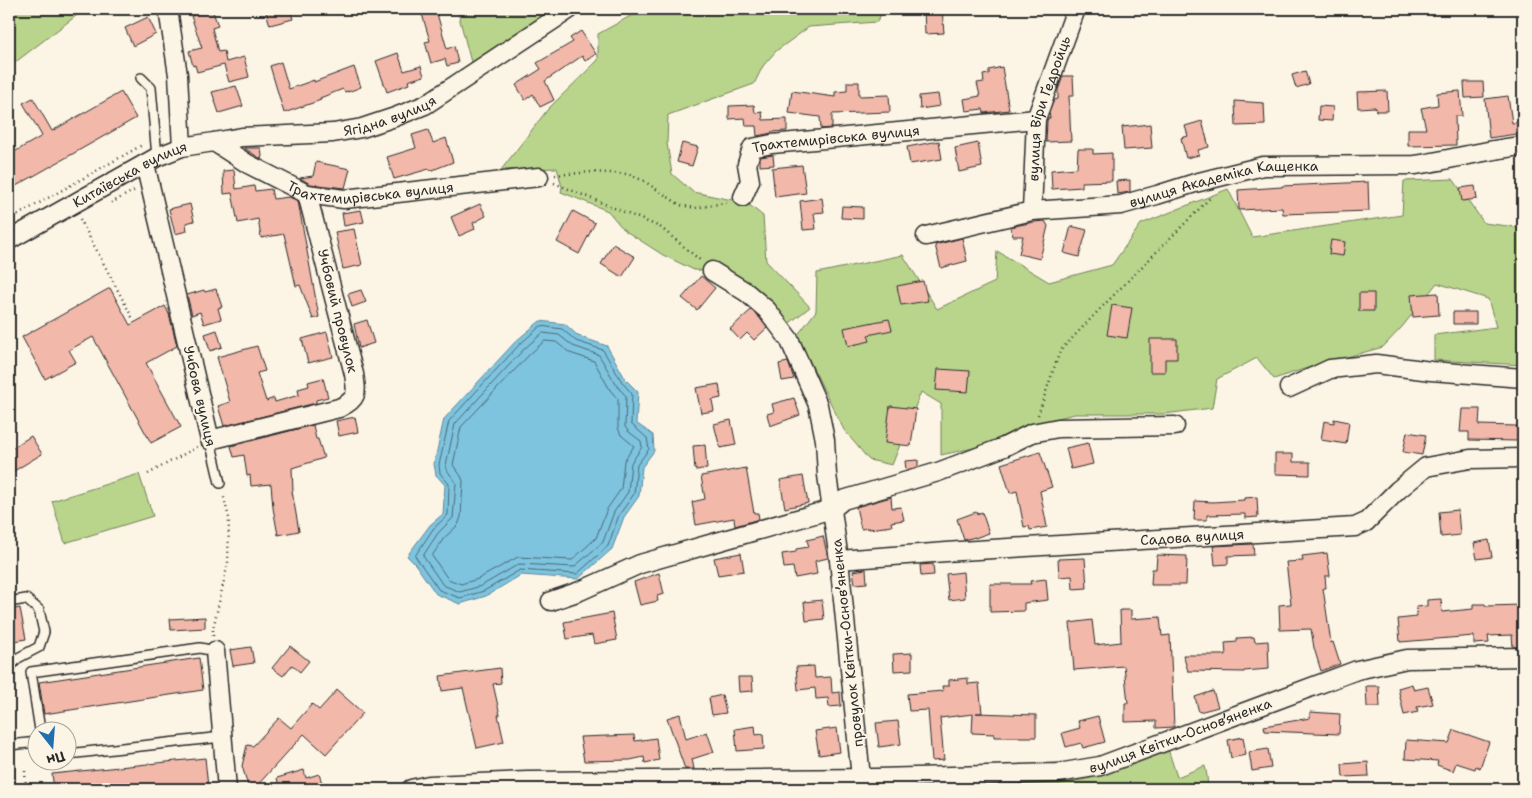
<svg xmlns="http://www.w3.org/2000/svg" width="1532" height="798" font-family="'Shantell Sans',sans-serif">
  <rect width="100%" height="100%" fill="#fcf5e5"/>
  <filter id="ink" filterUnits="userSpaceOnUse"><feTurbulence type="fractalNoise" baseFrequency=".02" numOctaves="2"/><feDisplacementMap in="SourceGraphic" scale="10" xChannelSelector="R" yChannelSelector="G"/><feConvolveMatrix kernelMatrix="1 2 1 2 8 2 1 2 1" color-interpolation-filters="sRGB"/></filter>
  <g filter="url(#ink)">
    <path fill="#b9d48b" stroke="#72805b" d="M9,9h76l-76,58z
      M457,9h99l-84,57z
      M643,9h241l-7,13 -68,5 -33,24 -13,15 -9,18 -86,31 -1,28 5,31 21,18 54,11 16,13 3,45 44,46 -28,22 -70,-58 -18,-1 -31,-15 -39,-25 -16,-19 -47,-19 1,-5 -5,-19 -56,2 47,-61 50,-49v-26z
      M1453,179l31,44 39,5v137l-89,-5v-25l62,-8 -8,-28 -51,-16 -35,44 -19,20 -79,22 -30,10 -17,-21 -40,21 -5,29 -48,6h-89l-51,12 -41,20 -42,9v-51l-20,-12 -29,73 -23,-5 -25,-30 -47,-94 19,-25 1,-38 86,-18 34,54 58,-27 2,-31 52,31 63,-17 29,-41 87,-35 24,48 150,-22 2,-34z
      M139,474l14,42 -88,27 -13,-42z
      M1168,749l9,28 28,-11 2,10 1,13h-217l1,-4 68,-1 42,-8z"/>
    <path fill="#7ec4df" stroke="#5d8797" d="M540,321l25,3 13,12 29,10 19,34 12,12 -2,31 17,12 1,16 -12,16 -3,29 -15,21 -12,32 -34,30 -57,-4 -35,21 -26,8 -24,-10 -21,-30 -8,-8 23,-31 13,-11 2,-29 -9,-10 -2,-11 10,-45 72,-78z"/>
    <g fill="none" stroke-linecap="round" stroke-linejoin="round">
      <path stroke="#4c6873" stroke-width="1" d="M541,326l21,3 14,12 27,9 19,32 10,12 -1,30 16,14 2,11 -12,16 -3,29 -15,21 -11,31 -31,28 -57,-4 -36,21 -24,7 -21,-8 -24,-34 18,-27 15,-14 1,-31 -9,-11 -1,-8 10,-44 70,-76z
        M543,333l16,2 14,11 26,9 18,31 9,10 -1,31 4,5 12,9 1,6 -11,16 -3,29 -14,20 -11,30 -29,25 -55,-3 -38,22 -21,6 -17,-7 -20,-29 15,-23 15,-15 3,-35c-3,-7 -10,-11 -10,-18l9,-41 69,-75z
        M545,341l11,1 14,11 24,8 16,29 8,9v29l3,7 13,11 -10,15 -3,28 -14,20 -11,29 -24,22 -54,-3 -40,22 -17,5 -13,-5 -16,-23 12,-18 14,-13 3,-8 2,-36 -2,-5 -8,-11 8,-38 68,-72z"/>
    </g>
    <path fill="#f2b8aa" stroke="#2b2b2b" d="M212,9l6,17 -6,2 6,24 6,-1 2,11 18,-5 5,20 -20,5 -5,-17 -27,7 -2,-7 -2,1 -4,-15 13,-3 -11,-32z
      M265,9h25l3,10 -23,6z
      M924,9h18l2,24 -19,1z
      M436,10l11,39 7,-3 4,17 -11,3 -2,-7 -14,4 -6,-21 5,-1 -8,-27z
      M148,17l8,17 -23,12 -8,-18z
      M581,31l15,23 -11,7 -3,-5 -37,25 9,19 -14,7 -7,-13 -8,6 -9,-15 25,-16 -4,-6 36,-21 -3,-4z
      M398,53l6,18 17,-5 3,10 -16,5 1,3 -22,8 -11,-31z
      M281,62l8,27 25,-9v2l40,-15 7,20 -13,5v-1l-3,1 -2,-3 -23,9 1,2 -37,13 -14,-47z
      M1002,67l7,43 -25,3 -1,-4 -17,2 -2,-12 16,-3 -3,-13 7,-1 -1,-7 6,-1v-4z
      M1305,71l4,13 -13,4 -4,-13z
      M1063,76h10l1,20h-5l2,45 -25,1 1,-21 1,-3h2l-1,-5 5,-13 4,-1v-9z
      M847,82h12v14l30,-1 1,17 -58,2v14l-11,1 -1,-12 -31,-4 3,-22 43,6v-5l12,-1z
      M1464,82h19l1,15 -19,1z
      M236,86l7,20 -24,7 -7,-21z
      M1387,91l1,20h-12l-1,-4 -17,1 -1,-16z
      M1460,91l2,25h-7l1,29 -48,1v-17h18l-5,-21 17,-3 -1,-12z
      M121,92l15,26 -127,72v-35l33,-19 -19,-33 10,-5 19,33z
      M938,94l2,12 -20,3 -1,-13z
      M1508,96l4,27 11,-1v11l-34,5 -4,-39z
      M1235,101l29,2 1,22 -29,1z
      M754,105l1,8 7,-1 1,8 24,-1v12l-16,1 1,1 -15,3 -1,-10h-10l-1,-8 -16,1v-13z
      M1319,106l14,1 -1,14 -14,-1z
      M1202,121l7,26 -11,3 1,5 -13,3 -5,-20 7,-2 -3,-10z
      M1150,124l2,24 -28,2 -2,-23z
      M428,130l5,13 13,-5 7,24 -23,9 -1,-2 -35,10 -7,-22 29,-9 -4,-13z
      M939,141l3,18 -32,5 -3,-17z
      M682,143l16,4 -6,19 -15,-4z
      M978,143l4,24 -23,5 -4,-24z
      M244,148h17l1,8 -1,3z
      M1078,149h15v5l19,-1v28l-30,1v5l-30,2 -1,-19 26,-2z
      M773,155l1,10 -14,1v-9z
      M316,162l34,7 -5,19 -35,-4 -10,-6 13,-2z
      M802,165l4,28 -31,4 -3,-29z
      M234,170l2,19 18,-3 1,5 16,-2 2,10 16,-2 9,4 21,116 -6,2 -13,-34 -4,1 -12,-52 -23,4 -3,-19 -20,4 -6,-30 -8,1 -1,-23z
      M1130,180v12l-13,2 -1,-13z
      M1368,182l1,29 -86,3 -1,-6 -43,2 -1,-20 44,-3v-1z
      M1475,186l2,13 -15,2 -2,-13z
      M822,198l2,14 -10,1 2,16 -13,1 -3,-29z
      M190,204l4,17 -8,2 1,8 -12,3 -6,-25z
      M480,204l6,12 -13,7 2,6 -16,7 -8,-19z
      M842,206l21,1v12l-22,-1z
      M361,210l3,12 -20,4 -2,-13z
      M573,211l22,12 -16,31 -22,-12z
      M1045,221l3,5 -8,33 -21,-5 4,-18h-10l-3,-9 24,-5z
      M1071,226l16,4 -8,27 -15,-4z
      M354,229l8,36 -19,4 -8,-37z
      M962,238l5,23 -26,7 -6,-23z
      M1331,240l14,2 -2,14 -14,-2z
      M613,244l22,13 -13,20 -21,-13z
      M701,276l14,12 -18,22 -15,-12z
      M923,281l5,20 -27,4 -4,-19z
      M110,288l20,37 35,-19 4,8 8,32 -31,17 35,64 -30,16 -58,-106 -24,13 7,12 -31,17 -23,-42z
      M216,289l6,18 -4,1 3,11 -17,5 -4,-12 -8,3 -5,-20 17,-5 1,2z
      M361,290l5,12 -14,5 -4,-13z
      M1359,293h15v18h-15z
      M1438,293l1,22 -26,2 -2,-22z
      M1112,305l20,3 -5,30 -20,-3z
      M751,310l8,7 8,11 -13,12 -7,-7 -7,7 -10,-11z
      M1453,312h23v12h-23z
      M889,319l3,11 -24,5 2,6 -22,5 -4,-18z
      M367,320l7,23 -15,5 -5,-24z
      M217,330l5,17 -12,4 -5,-17z
      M327,332l6,25 -25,6 -6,-24z
      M1150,339h27v20h-12v13h-15z
      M257,346l8,25 -8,2 9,28 8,-3 1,4 24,-7 -1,-6 11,-3 -1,-4 15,-4 5,19 -12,3v3l-92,23 -6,-20 12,-4 -13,-45z
      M788,362l6,17 -12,2 -3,-17z
      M938,369l32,2 -2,21 -32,-2z
      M719,384l2,14 -9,2 2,11 -13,2 -5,-25z
      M794,398l6,17 -30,11 -3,-12 7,-2 -2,-8z
      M890,406l26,3 -5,37 -26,-3z
      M1462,409h18l-1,16 38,1v15l-48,-1v-8h-9z
      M355,417l3,15 -19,4 -3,-15z
      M1334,419l15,3 -3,22 -25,-4 3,-19 10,2z
      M731,420l5,25 -16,3 -6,-24z
      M313,425l3,14h2l6,19 -32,10 1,23h-1l7,40 -21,4 -5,-27 -2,-24 -20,2 -1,-11 -3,1 -3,-21 -10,2 -3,-11z
      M1407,432l19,3 -4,20 -19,-3z
      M31,436l11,18 -33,20v-24z
      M1088,443l5,21 -22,5 -5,-21z
      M705,445l2,24 -12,1 -2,-24z
      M1040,452l12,35 -12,4 7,36 -17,3 -1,-4 -5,1 -7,-36 -7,2 -9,-29z
      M1275,454h18v8h17v13l-35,-1z
      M918,460v7l-12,3 -1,-9z
      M746,468l8,45h4l1,6 -24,7 -1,-8 -38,7 -4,-23 13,-3 -4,-23z
      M803,476l5,27 -23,5 -5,-28z
      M891,497l1,11 9,-1 3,13 -13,2 1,4 -23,3v-1l-8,1 -5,-22z
      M1257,497l1,20 -13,1v-4l-38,1v5h-13l1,-19 18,1 31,-2v-2z
      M1458,510l2,25 -19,2 -2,-25z
      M976,512l1,2 5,-2 7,21 -14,5v-1l-11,3 -7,-21z
      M823,536l5,22 -13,3 2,13 -22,4 -2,-11 -9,1 -2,-14 14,-2v-3l13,-2 -2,-7z
      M1489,540l3,17 -15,2 -3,-16z
      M1253,544l1,11 -26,1v8l-13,1 -2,-19z
      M741,553l3,18 -26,4 -4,-17z
      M1327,553l3,23h-5l1,12h-3l8,55 2,-1 7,22 -19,7 -7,-23 -3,-19 -31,1 -1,-25 12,-1 -5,-42 17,-1 -1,-5z
      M1157,555l30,1 -1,29h-35l1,-16h4z
      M1085,558l2,30 -14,1 -1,-13 -13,1 -1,-18z
      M933,564l1,11 -13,1 -1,-11z
      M866,569l1,14 -12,1 -2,-13z
      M963,572l2,26 -16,2 -3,-26z
      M659,573l5,21 -7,2 1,5 -18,4 -6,-23z
      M1046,579l2,21 -24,3v8l-34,1v-28h41l-1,-3z
      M1441,599l1,13 31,-3v-5h12l1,2 37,-1v41l-10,1 -1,-12 -24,1 1,7 -15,1v-8l-74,6 -2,-23 19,-2 -1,-10 11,-1v-6z
      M822,600l2,19 -18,2 -2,-19z
      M20,608l6,31 -17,3v-32z
      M1120,610h11v9l29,-2 2,19 8,-1 4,92 -18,1v-7l-31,1v-19h3l-4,-37 -50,4 -4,-47 22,-3 3,25 26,-3z
      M612,613l5,27 -23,4 -2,-9 -25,4 -3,-17z
      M205,617v11l-34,2 -1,-11z
      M1254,637l1,5 13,-1 1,28 -25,2v1l-56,-1 -5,-16h43l-1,-12 12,-1v-4z
      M290,646l19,15 -9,11 -8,-7 -9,11 -11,-8z
      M251,647l3,16 -21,3 -3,-16z
      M912,653v17l-18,1 -1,-17z
      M199,658l4,32 -159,24 -5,-32z
      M814,666l1,12 16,-1 1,16 8,-1 1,14 -12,1 -1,-9 -12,1 -1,-11 -17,2 -2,-23z
      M500,668l1,15 -8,1 7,31h-2l6,27 -27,6 -14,-60 -21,3 -2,-15z
      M738,677h14l1,14 -14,1z
      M968,678v6l11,-1 3,30h-6l60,2v22h-42v-3l-22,-1 1,-19 -33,4 4,42 -12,1 -4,-51 -19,1 -2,-17 36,-3 -1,-5h7v-6z
      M1412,684l2,6 14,-3 5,17 -16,3 1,5 -14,3 -6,-27z
      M1366,686h13l1,21h-13z
      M337,690l26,23 -37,41 -22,-20 -50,55h-5l-7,-23 5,-21 6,1 26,-28 12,10 21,-24 7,6z
      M1213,691l5,16 -19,5 -4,-15z
      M722,695l4,18 -14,2 -3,-17z
      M1310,712l30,2 -1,20 -74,-3 -1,-5 46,-8z
      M680,714l6,25 21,-7 7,20 -22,7 2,10h-9l-18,-51z
      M1098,716l7,26 -22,6 -2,-5 -15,4 -4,-14 18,-5 -2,-7z
      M898,721l3,23 -22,3 -3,-24z
      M755,726l1,9 7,-1 1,15 -27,2 -2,-22z
      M837,728l3,24 -21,3 -4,-24z
      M1454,730l35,12 -9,26 -4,-2 -1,3 -19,-6 -3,8 -16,-6 1,-4 -33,-2 1,-19 43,3z
      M634,735l1,6 21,-3 3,22 -14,3 -1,-6 -14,3 -46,1 -4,-24z
      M1243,737l3,18 -15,3 -3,-18z
      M1268,749l3,19 -19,3 -3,-19z
      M205,758l3,29 -24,2h-130l-2,-15z
      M1368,762l1,14 -26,1 -1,-13z
      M304,770l2,8 13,-4 5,15h-44l-3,-11z"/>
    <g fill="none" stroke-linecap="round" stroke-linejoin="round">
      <defs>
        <path id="lane" d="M141,78l10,10 6,69
          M210,440l10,43
          M9,602l17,-3 13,11 5,22 -5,15 -21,11 -9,10
          M40,730l-9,-58 169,-24 15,3
          M9,743v46
          M9,745l29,-3
          M68,754l154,-17"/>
        <g id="street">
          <path d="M168,9l10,66 4,72"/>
          <path id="s1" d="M214,142l34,22 59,30 37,5 195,-22"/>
          <path d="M145,164l65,276 129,-32c19,-9 18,-14 15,-34l-47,-180"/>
          <path id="s2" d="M743,197l7,-16 -3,-17 5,-16 20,-4 264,-25"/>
          <path id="s3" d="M1032,211l4,-92 40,-110"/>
          <path id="s4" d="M926,236l106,-25 89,-6 36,-10 38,-12 68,-17 152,-1c37,-5 72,-16 108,-19"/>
          <path id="s5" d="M9,240l148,-83 25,-10 32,-5 28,-5 91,-4 29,-5 33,-11 30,-12 145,-96"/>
          <path d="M712,271l34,21 21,18 22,29 29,66 7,35 2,35 12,85 22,218"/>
          <path d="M1289,388l41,-19 46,-5 55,7 92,7"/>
          <path id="s6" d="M839,560l121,-9 395,-24 11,-5 32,-32 28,-23 44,-8 53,-1"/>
          <path d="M551,601l29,-10 60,-27 192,-55 11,-9 95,-28 66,-25 28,-14 26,-5 117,-2"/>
          <path d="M215,651l12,138"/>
          <path id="s7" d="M411,789l18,-4 98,-4 351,-3 180,-5 42,-7 257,-96 50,-11 116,-2"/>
        </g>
      </defs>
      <use href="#lane" stroke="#2b2b2b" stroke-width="12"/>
      <use href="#street" stroke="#2b2b2b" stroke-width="21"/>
      <path stroke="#2b2b2b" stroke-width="2.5" stroke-dasharray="1 4" stroke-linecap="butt" d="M555,175l37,-3 36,2 16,7 36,24 15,3 35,-6
        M554,183l106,44 40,33
        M111,203l24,-13
        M80,219l53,100
        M9,220l135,-76
        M1038,415l22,-64 41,-43 111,-112
        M148,474l49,-27
        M213,636v-7l15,-66 1,-45 -6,-24
        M25,771l1,18"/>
      <use href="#lane" stroke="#fcf5e5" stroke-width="9"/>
      <use href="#street" stroke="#fcf5e5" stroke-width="18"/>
    </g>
  </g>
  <g text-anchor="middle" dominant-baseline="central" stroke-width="4" stroke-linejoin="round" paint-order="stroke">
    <g font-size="14" fill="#2b2b2b" stroke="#fcf5e5">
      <text stroke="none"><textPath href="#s3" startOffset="105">вулиця Віри Ґедройць</textPath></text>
      <text stroke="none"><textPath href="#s5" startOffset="408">Ягідна вулиця</textPath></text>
      <text stroke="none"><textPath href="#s2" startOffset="136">Трахтемирівська вулиця</textPath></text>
      <text stroke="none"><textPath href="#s5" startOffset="138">Китаївська вулиця</textPath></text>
      <text stroke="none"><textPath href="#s1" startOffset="170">Трахтемирівська вулиця</textPath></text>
      <text stroke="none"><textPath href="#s4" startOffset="304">вулиця Академіка Кащенка</textPath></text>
      <text transform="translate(338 311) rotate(76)">Учбовий провулок</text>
      <text transform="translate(200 396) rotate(77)">Учбова вулиця</text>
      <text stroke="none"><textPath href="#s6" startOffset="354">Садова вулиця</textPath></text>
      <text transform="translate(847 643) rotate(-96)">провулок Квітки-Основʼяненка</text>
      <text stroke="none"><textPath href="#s7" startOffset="776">вулиця Квітки-Основ’яненка</textPath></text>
    </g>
  </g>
  <rect width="1532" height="798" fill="none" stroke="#fcf5e5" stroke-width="30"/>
  <rect x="15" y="15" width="1502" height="768" fill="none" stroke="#2b2b2b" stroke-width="2" filter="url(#ink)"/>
  <g transform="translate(52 746) rotate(163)"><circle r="24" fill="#fcf5e5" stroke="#a8a49b"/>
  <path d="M0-4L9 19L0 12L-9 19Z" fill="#1f6fb2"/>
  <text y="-8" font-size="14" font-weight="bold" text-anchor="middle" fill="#2b2b2b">Пн</text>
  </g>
</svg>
